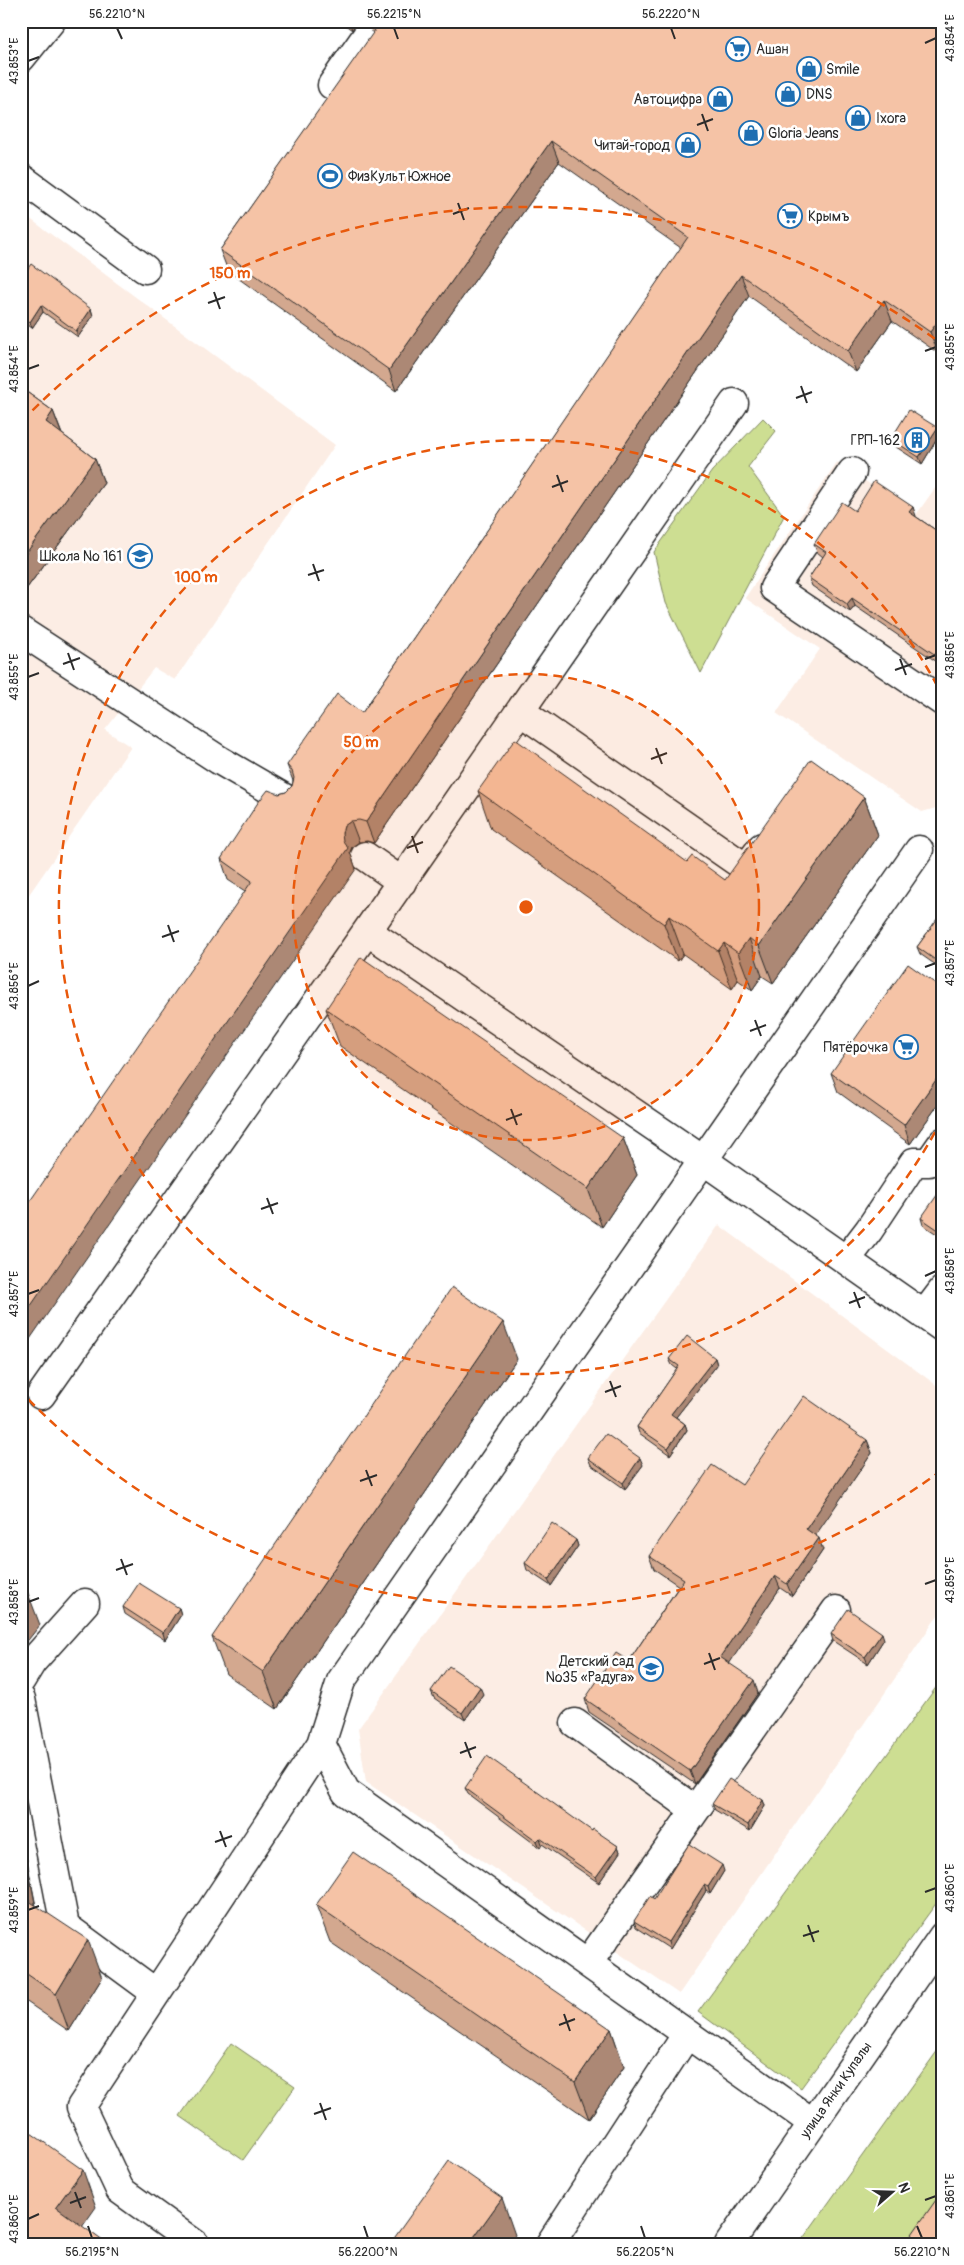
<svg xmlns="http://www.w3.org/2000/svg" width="964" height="2265" font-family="Pangolin,sans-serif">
  <rect width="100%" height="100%" fill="#fff"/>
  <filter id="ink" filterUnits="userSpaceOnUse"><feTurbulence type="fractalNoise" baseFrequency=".02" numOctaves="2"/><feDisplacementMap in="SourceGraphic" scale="10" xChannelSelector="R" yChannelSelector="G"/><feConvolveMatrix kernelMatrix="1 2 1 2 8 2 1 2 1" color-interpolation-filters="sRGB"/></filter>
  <g filter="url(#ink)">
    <path fill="#fcede4" d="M21,212l314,233 -160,235 -21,-12 -49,62 26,17 -110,159z
      M837,462l79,53 19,-27h8v318l-21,6 -146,-99 44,-64 -75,-51z
      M719,1225l224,165v218l-264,386 -313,-212 -8,-53z"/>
    <path fill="#cdde92" stroke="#7c845e" d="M763,418l13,13 -28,36 36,49 -83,157 -35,-70 -12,-51 58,-81z
      M943,1678v216l-142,194 -103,-76z
      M231,2043l64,44 -52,73 -63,-44z
      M943,2043v152l-35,49h-109z"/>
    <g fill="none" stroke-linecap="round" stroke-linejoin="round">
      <defs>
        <path id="minor" d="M21,58l30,-37
          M332,85l45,-64
          M21,178l124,91
          M852,472l-78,116 169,114
          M21,631l198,129 67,39
          M520,711l226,157 16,-21
          M365,856l37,26
          M367,931l336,229 240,168
          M846,1260l23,-30 45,-68h15l14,-20
          M924,1315l19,-25
          M41,1395l326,-464 367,-528
          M21,1680l11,-18 53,-59
          M21,1699l44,227 91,67
          M575,1723l120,87
          M588,1963l248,-353
          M813,2123l-467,-331 -25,-48 20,-63 578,-831
          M195,2244l-75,-54 -39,-83 240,-363
          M550,2244l137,-210
          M729,2244l214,-308"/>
      </defs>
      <use href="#minor" stroke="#2b2b2b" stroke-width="31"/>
      <use href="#minor" stroke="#fff" stroke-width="28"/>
    </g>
    <path fill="#d3a88f" stroke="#2b2b2b" d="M340,21h18l-6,9z
      M940,21l-2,332 -46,-32 -36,51 -107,-76 -375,547 -7,-2 -8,1 -7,5 -2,5 6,17 -111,22 -17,-11 -7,-21 58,-65 7,-2 6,-6 1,-5 -6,-16 75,-52 319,-465 -122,-86 -163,229 -168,-120 -8,-21 153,-216 -3,-7z
      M21,278l70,31 2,7 -15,21 -35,-25 -11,16 -11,-8z
      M21,388l32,23 9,23 33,25 9,24 -77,105 -6,-4z
      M940,434l-18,30 -29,-19 -2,-6z
      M913,507l2,9 28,19v131l-88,-60 -5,6 -38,-26 -3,-8 14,-21 -6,-5 -3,-8 41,-33z
      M478,791l209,71 38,18 139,-83 14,38 -105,148 -11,-7 -10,14 -14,-10 -6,9 -49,-35 -5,7 -187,-132z
      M943,911v59l-23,-16 -3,-7z
      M943,989v109l-33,46 -72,-52 -7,-19z
      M326,1009l297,129 14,37 -35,52 -262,-181z
      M943,1192v46l-20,-13 -2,-7z
      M715,1358l2,7 -41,52 9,7 2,6 -17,25 -31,-22 -2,-6 40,-58 -5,-4 -3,-6z
      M517,1359l-240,350 -51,-35 -14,-37z
      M867,1440l5,13 -57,82 8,15 -31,46 -12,-8 -51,75 29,30 -63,91 -106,-72 -4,-13 44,-38 50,-75 -25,-17 -5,-13 93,-71z
      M588,1458l55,7 -18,24 -34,-24z
      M576,1540l2,6 -27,40 -24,-16 -2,-7z
      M123,1607l56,1 2,7 -16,25 -40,-26z
      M831,1634l53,5 -16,25 -35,-23z
      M431,1691l52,3 -18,26 -31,-22z
      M465,1788l127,43 26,15 2,6 -21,31 -57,-39 -2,4 -72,-54z
      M763,1800l2,6 -15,25 -35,-21 -3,-6z
      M21,1831l15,75 66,72 -33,53 -48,-33z
      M724,1871l-14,23 -4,-3 -36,58 -34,-22 -2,-6 20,-22z
      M316,1905l295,124 13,38 -35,52 -259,-177z"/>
    <path fill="#ac8874" stroke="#2b2b2b" d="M349,21h9l-6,9z
      M551,141l8,21 -163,229 -7,-21z
      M741,275l8,21 -375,547 -8,-21z
      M884,300l8,21 -36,51 -8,-21z
      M41,305l2,7 -11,16 -2,-6z
      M91,309l2,7 -15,21 -2,-6z
      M943,314v32l-5,7 -8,-21z
      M53,411l9,24 -16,-13z
      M938,428l2,6 -18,30 -3,-7z
      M95,459l9,24 -77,105 -6,-16v-12z
      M913,507l3,9 -4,5 -3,-9z
      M852,598l3,8 -5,6 -3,-8z
      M864,797l14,38 -105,148 -14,-37z
      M351,821l8,21 -7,5 -2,5 6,17 -335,483v-32l321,-487 2,-7z
      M669,916l14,38 -5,7 -14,-37z
      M749,938l13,38 -10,14 -14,-37z
      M724,943l14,37 -6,9 -14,-38z
      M943,961v9l-2,-6z
      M943,1070v28l-33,46 -6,-19z
      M623,1138l14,37 -35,52 -14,-38z
      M503,1322l14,37 -240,350 -14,-37z
      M715,1358l2,7 -44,56 -2,-7z
      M685,1424l2,6 -17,25 -2,-7z
      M867,1440l5,13 -61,89 -5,-13z
      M640,1458l3,7 -18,24 -2,-6z
      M819,1538l4,12 -31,46 -5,-12z
      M576,1540l2,6 -27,40 -3,-6z
      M775,1576l5,12 -55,82 -5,-13z
      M26,1588l14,37 -19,24v-54z
      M179,1608l2,7 -16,25 -2,-7z
      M882,1633l2,6 -16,25 -3,-7z
      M754,1680l4,13 -63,91 -5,-13z
      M480,1687l3,7 -18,26 -3,-7z
      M763,1800l2,6 -15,25 -2,-6z
      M21,1831l21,108 -13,-38 -8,-37z
      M540,1838l2,6 -2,4 -3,-7z
      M618,1846l2,6 -21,31 -3,-6z
      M722,1865l2,6 -14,23 -2,-7z
      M704,1885l2,6 -36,58 -2,-7z
      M88,1940l14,38 -33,53 -13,-37z
      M611,2029l13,38 -35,52 -14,-37z
      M83,2170l13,37 -26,37 -14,-37z
      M502,2198l13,37 -6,9h-40z"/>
    <path fill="#f5c3a6" stroke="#2b2b2b" d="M374,21h566l3,2v291l-13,18 -46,-32 -36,51 -107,-76 -375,547 -7,-2 -8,1 -7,5 -2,7 1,8 5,7 -327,472v-106l231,-333 -31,-22 36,-55 11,-14 11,4 7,-2 6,-6 2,-8 -2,-7 -5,-6 50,-71 25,19 326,-476 -137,-96 -162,229 -169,-120 155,-220 -5,-3z
      M31,264l60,45 -15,22 -35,-26 -11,17 -9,-7v-37z
      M21,388l32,23 -7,11 49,37 -74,101z
      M909,410l29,18 -19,29 -28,-18z
      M874,481l39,26 -4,5 34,23v125l-91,-62 -5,6 -38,-26 17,-26 -12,-8 28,-42 13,9z
      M515,739l172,123 5,-6 33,24 86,-121 53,38 -105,149 -10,-8 -11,15 -14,-10 -6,8 -49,-35 -5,8 -186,-133z
      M943,911v50l-2,3 -24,-17z
      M361,957l262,181 -35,51 -262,-180z
      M908,964l35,25v81l-39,55 -73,-52z
      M940,1191l3,1v41l-22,-15z
      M452,1287l51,35 -240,350 -51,-35z
      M687,1336l28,22 -44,56 14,10 -17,24 -31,-21 42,-61 -10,-7z
      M804,1396l63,44 -61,89 13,9 -32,46 -12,-8 -55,81 34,23 -64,91 -105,-72 31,-46 13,8 55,-82 -35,-23 63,-91 30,20z
      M606,1434l34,24 -17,25 -35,-25z
      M552,1523l24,17 -28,40 -23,-17z
      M139,1583l40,25 -16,25 -40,-26z
      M21,1584l5,4 -5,7z
      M848,1609l34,24 -17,24 -34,-23z
      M449,1666l31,21 -18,26 -31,-22z
      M487,1756l105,75 1,-2 25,17 -22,31 -56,-39 -3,3 -72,-53z
      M729,1779l34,21 -15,25 -36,-21z
      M689,1844l33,21 -14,22 -4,-2 -36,57 -34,-21 16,-25 4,3z
      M353,1852l258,177 -36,53 -259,-177z
      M21,1864l8,37 59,39 -32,54 -35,-24z
      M31,2133l52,37 -27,37 51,37h-86v-97z
      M449,2161l53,37 -33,46h-79z
      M943,2190v54h-38z"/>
  </g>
  <path fill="none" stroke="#2b2b2b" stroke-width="2" d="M117,28l5,11M394,28l4,11M671,28l4,11M925,43l11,-5M28,61l11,-4M702,114l6,17M697,125l16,-6M458,203l6,17M453,214l16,-6M214,292l6,17M208,303l17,-6M925,351l11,-4M28,369l11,-4M801,386l6,17M796,398l16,-6M557,475l6,17M552,487l16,-6M313,564l6,17M308,575l16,-5M68,653l6,17M900,659l6,16M925,659l11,-4M63,664l17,-6M895,670l17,-6M28,677l11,-4M656,748l6,16M651,759l16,-6M412,836l6,17M407,848l16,-6M168,925l6,17M162,937l17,-6M925,967l11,-4M28,986l11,-5M755,1020l6,16M750,1031l16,-6M511,1109l6,16M506,1120l16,-6M267,1198l6,16M261,1209l17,-6M925,1276l11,-5M854,1292l6,16M28,1294l11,-4M849,1303l16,-6M610,1381l6,16M605,1392l16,-6M366,1470l6,16M360,1481l17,-6M121,1559l6,16M116,1570l17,-6M925,1584l11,-4M28,1602l11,-4M709,1653l6,17M704,1664l16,-6M465,1742l6,16M460,1753l16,-6M220,1831l6,16M215,1842l17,-6M925,1892l11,-4M28,1910l11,-4M808,1925l6,17M803,1936l16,-5M564,2014l6,17M559,2025l16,-6M320,2103l6,17M314,2114l17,-6M75,2192l6,16M925,2200l11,-4M70,2203l16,-6M28,2219l11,-5M88,2226l4,12M364,2226l4,12M641,2226l4,12M917,2226l5,12"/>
  <circle cx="526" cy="907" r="233" fill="#e8590c" fill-opacity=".12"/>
  <g fill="none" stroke="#e8590c" stroke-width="2.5" stroke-dasharray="9 6">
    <circle cx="526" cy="907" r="233"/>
    <path d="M942 1119A467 467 0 1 1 942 695"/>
    <path d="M942 1470A700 700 0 0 1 22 1393M22 421A700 700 0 0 1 942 344"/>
  </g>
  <defs>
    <symbol id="supermarket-ring" viewBox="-11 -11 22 22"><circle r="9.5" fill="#fff" stroke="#1f6fb2" stroke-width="1.5"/><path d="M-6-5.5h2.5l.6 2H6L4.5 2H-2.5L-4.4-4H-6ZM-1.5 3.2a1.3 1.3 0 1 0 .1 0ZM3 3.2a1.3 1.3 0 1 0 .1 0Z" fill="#1f6fb2"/></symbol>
    <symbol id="shop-ring" viewBox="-11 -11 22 22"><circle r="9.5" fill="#fff" stroke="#1f6fb2" stroke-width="1.5"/><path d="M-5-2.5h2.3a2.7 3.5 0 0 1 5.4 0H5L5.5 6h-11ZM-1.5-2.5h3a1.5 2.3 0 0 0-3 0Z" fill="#1f6fb2"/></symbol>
    <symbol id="stadium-ring" viewBox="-11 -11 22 22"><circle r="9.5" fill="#fff" stroke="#1f6fb2" stroke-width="1.5"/><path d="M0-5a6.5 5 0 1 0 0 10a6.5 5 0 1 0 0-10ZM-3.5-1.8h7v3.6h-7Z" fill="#1f6fb2"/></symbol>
    <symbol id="building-ring" viewBox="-11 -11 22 22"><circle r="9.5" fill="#fff" stroke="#1f6fb2" stroke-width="1.5"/><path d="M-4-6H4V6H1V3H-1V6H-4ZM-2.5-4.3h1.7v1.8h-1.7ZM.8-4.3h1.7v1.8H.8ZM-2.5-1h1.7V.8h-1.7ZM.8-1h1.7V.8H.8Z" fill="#1f6fb2"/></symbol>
    <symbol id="school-ring" viewBox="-11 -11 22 22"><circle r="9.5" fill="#fff" stroke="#1f6fb2" stroke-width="1.5"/><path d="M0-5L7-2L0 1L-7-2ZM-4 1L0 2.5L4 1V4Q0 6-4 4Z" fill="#1f6fb2"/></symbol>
  </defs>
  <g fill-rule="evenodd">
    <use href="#supermarket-ring" x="724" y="35" width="28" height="28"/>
    <use href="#shop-ring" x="795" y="55" width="28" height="28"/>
    <use href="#shop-ring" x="774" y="80" width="28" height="28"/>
    <use href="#shop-ring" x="706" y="85" width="28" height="28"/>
    <use href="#shop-ring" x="844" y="104" width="28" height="28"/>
    <use href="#shop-ring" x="737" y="119" width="28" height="28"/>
    <use href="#shop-ring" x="674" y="131" width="28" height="28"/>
    <use href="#stadium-ring" x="316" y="162" width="28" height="28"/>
    <use href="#supermarket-ring" x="776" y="202" width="28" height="28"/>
    <use href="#building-ring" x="903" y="426" width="28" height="28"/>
    <use href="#school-ring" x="126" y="542" width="28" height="28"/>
    <use href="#supermarket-ring" x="892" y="1033" width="28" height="28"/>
    <use href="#school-ring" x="637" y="1655" width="28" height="28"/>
  </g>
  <g text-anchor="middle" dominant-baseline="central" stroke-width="5" stroke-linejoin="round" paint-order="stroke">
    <g font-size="14" fill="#2b2b2b" stroke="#fff" text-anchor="start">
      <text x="756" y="49">Ашан</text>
      <text x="826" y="69">Smile</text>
      <text x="806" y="94">DNS</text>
      <text x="702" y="99" text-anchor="end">Автоцифра</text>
      <text x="876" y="118">Ixora</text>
      <text x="768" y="133">Gloria Jeans</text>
      <text x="670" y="145" text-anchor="end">Читай-город</text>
      <text x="348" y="176">ФизКульт Южное</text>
      <text x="808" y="216">Крымъ</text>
      <text x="900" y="440" text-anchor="end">ГРП-162</text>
      <text x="122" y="556" text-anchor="end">Школа № 161</text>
      <text x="888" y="1047" text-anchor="end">Пятёрочка</text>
      <text x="634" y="1661" text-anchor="end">Детский сад<tspan x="634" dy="16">№35 «Радуга»</tspan></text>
    </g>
    <g font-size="14" fill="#2b2b2b" stroke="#fff">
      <text transform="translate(836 2090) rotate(-55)">улица Янки Купалы</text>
    </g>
  </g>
  <circle cx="526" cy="907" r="8" fill="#e8590c" stroke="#fff" stroke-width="2.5"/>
  <g font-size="15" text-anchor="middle" font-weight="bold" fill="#e8590c" stroke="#fff" stroke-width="5" stroke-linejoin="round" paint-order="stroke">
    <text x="230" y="278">150 m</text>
    <text x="196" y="582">100 m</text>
    <text x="361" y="747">50 m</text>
  </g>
  <rect width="964" height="2265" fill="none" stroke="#fff" stroke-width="55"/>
  <g transform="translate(892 2192) rotate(70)" stroke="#ffffff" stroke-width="4" paint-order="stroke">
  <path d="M0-4L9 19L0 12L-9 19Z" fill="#2b2b2b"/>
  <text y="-8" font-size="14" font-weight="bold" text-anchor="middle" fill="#2b2b2b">N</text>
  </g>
  <rect x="28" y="28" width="908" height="2210" fill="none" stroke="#2b2b2b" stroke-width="2"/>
  <g font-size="12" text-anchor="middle" fill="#2b2b2b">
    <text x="117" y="18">56.2210°N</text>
    <text x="394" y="18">56.2215°N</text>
    <text x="671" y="18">56.2220°N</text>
    <text transform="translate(950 38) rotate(-90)" y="4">43.854°E</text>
    <text transform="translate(14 61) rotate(-90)" y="4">43.853°E</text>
    <text transform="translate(950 347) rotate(-90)" y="4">43.855°E</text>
    <text transform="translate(14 369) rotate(-90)" y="4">43.854°E</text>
    <text transform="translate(950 655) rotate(-90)" y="4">43.856°E</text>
    <text transform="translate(14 677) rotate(-90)" y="4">43.855°E</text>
    <text transform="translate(950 963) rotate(-90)" y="4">43.857°E</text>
    <text transform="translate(14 986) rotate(-90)" y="4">43.856°E</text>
    <text transform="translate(950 1271) rotate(-90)" y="4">43.858°E</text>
    <text transform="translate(14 1294) rotate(-90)" y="4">43.857°E</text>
    <text transform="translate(950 1580) rotate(-90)" y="4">43.859°E</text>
    <text transform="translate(14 1602) rotate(-90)" y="4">43.858°E</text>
    <text transform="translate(950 1888) rotate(-90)" y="4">43.860°E</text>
    <text transform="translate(14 1910) rotate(-90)" y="4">43.859°E</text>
    <text transform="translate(950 2196) rotate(-90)" y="4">43.861°E</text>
    <text transform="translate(14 2219) rotate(-90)" y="4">43.860°E</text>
    <text x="92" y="2256">56.2195°N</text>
    <text x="368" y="2256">56.2200°N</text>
    <text x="645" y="2256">56.2205°N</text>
    <text x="922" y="2256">56.2210°N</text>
  </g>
</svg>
